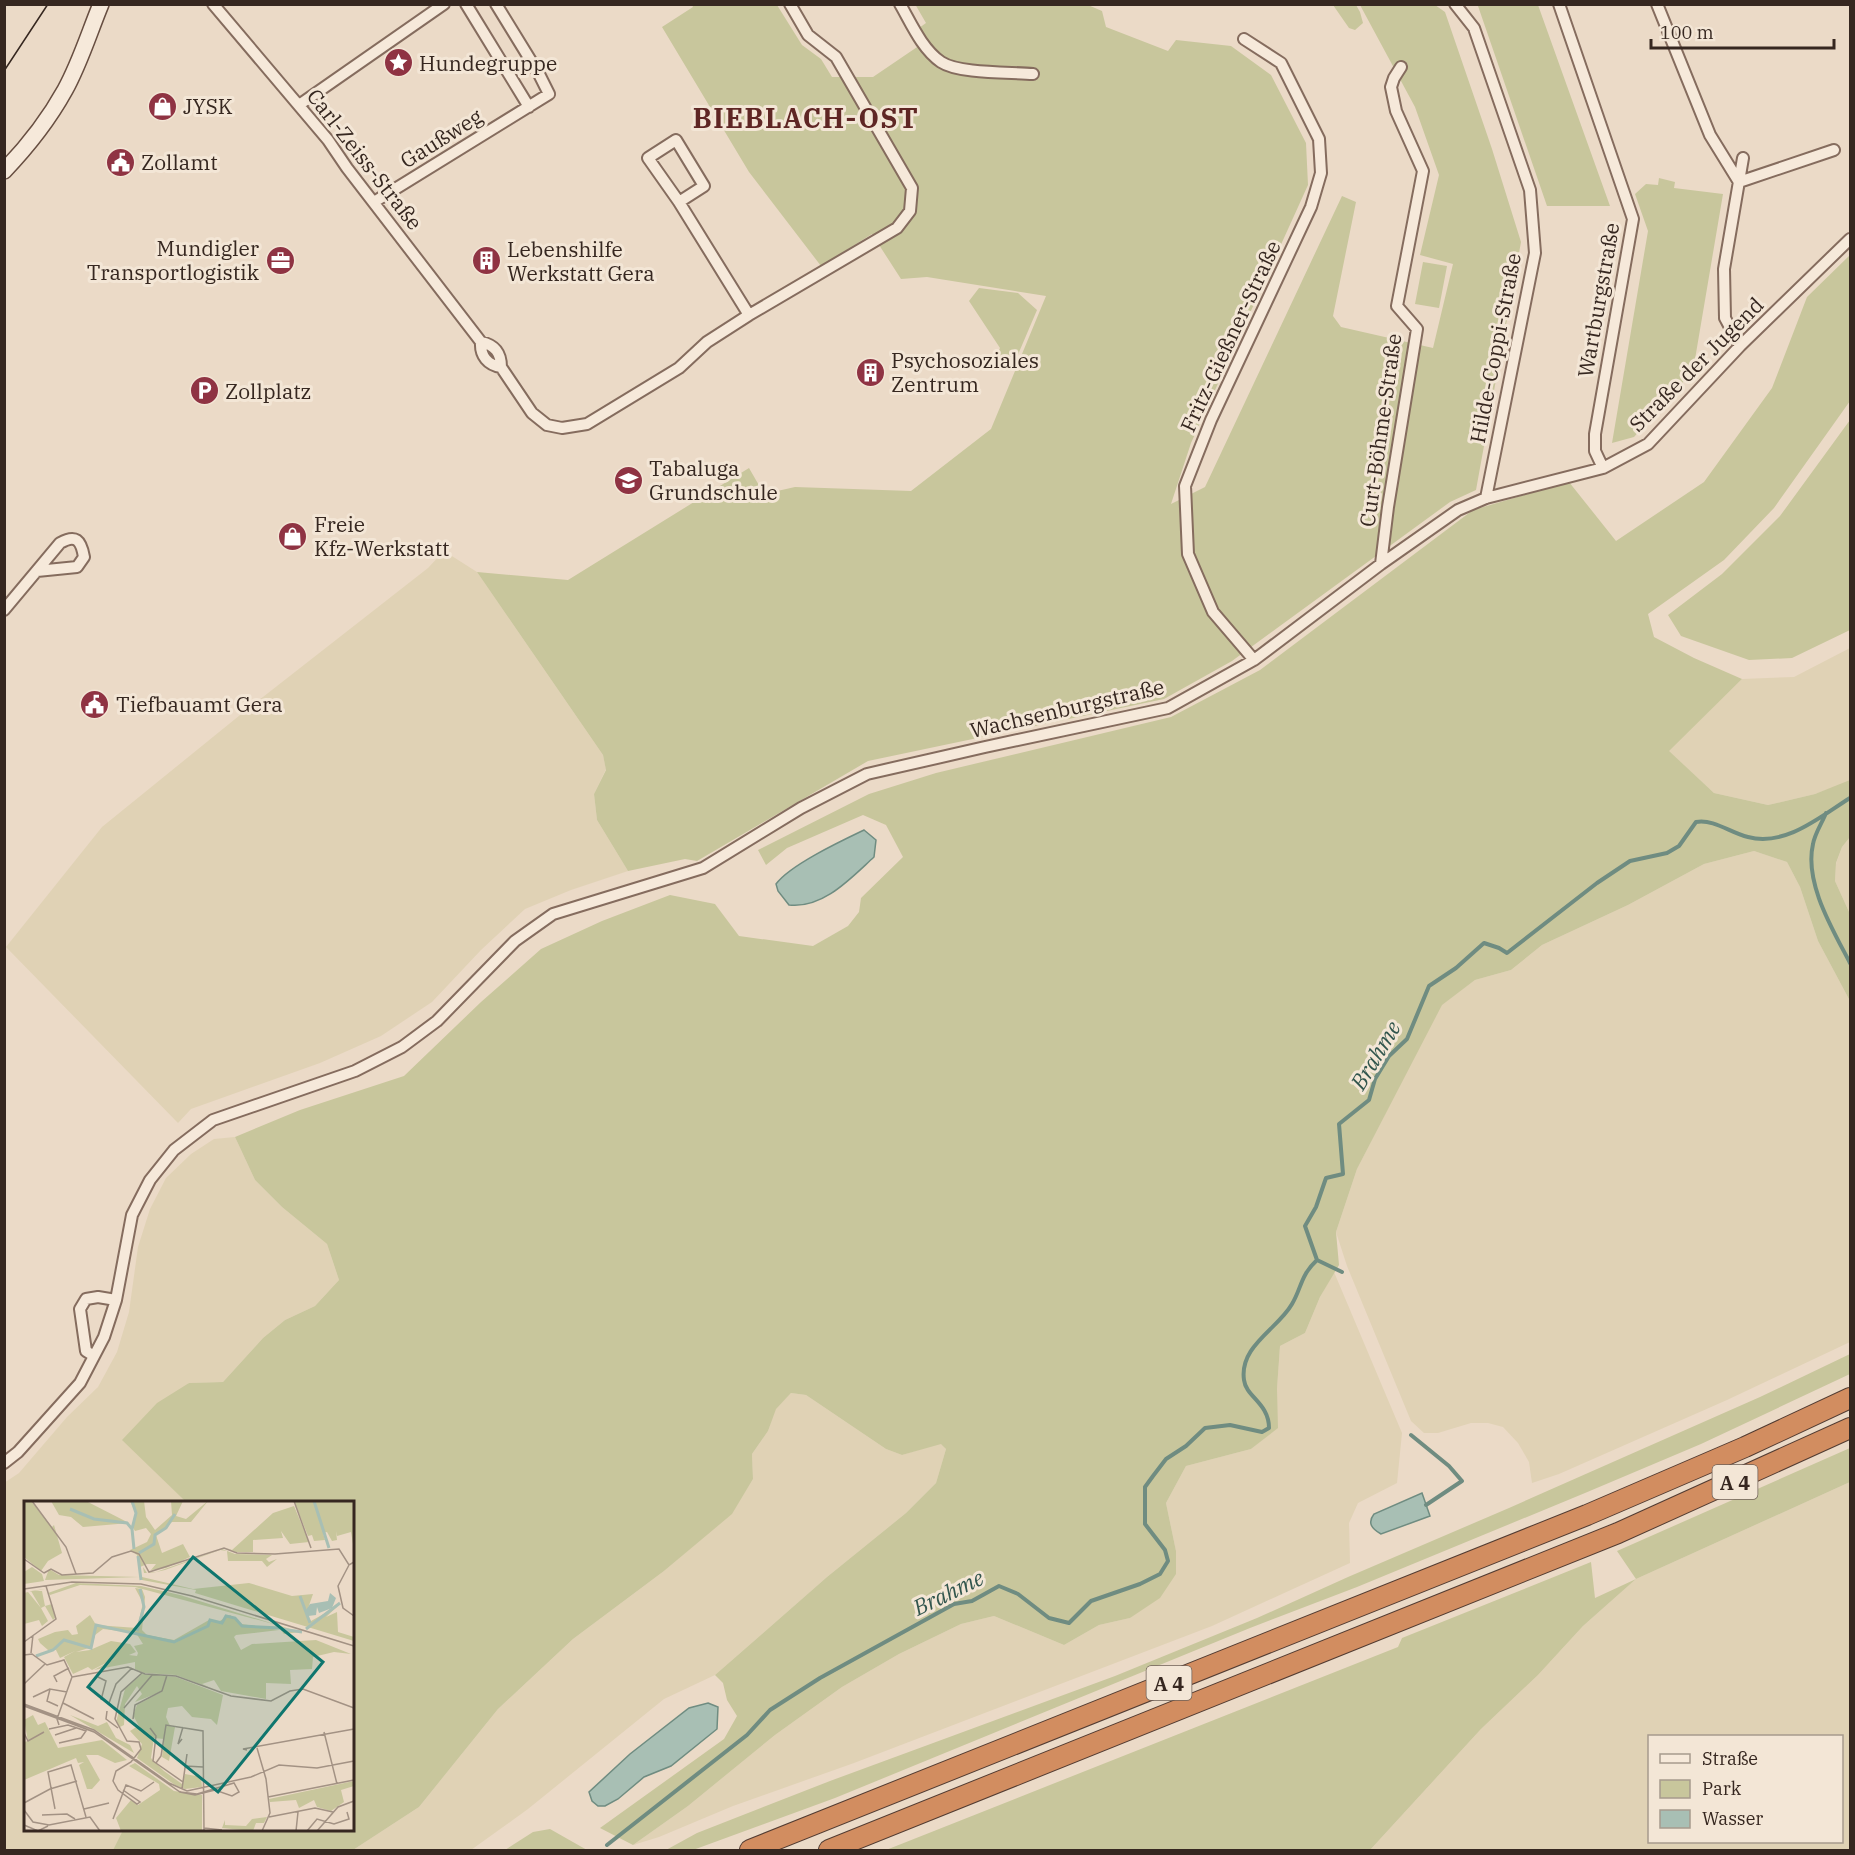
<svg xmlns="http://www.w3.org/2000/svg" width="1855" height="1855" font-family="'IBM Plex Serif',serif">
  <rect width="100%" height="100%" fill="#ebdac7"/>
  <path fill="#e0d2b5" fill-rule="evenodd" d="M444,551l33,21 126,183 3,14 -12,25 3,26 31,51 -57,19 -46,19 -44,41 -49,52 -51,34 -61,27 -129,46 -13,14 -172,-176 96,-120 143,-116 183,-143z
    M1850,648v132l-7,4 -28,10 -47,11 -54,-12 -46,-42 74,-72 52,-2z
    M1850,837v77l-15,-33 1,-17 6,-17z
    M1754,851l33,11 13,25 18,54 32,60v341l-123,58 -168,74 -27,9 -3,-21 -11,-19 -15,-16 -15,-4h-17l-33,10h-14l-13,-12 -64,-155 -11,-34 21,-63 84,-164 34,-25 36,-10 31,-25 86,-40 76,-41z
    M235,1137l20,43 27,27 45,37 12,36 -24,26 -30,14 -22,18 -40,44 -34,1 -66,57 63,62h-160v328h97l-10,20h-108l-1,-367 15,-10 48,-56 31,-30 19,-35 12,-40 9,-65 12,-38 16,-31 25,-24 23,-15z
    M1334,1272l68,161 -5,50 -39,20 -9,20 1,40 -138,63 -358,137 -121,43 -74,31 -26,8 55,-39 87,-71 67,-48 57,-33 62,-30 33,-8 70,29 35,-20 31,-7 46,-67 -10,-48 20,-37 65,-17 26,-21v-39l3,-43 25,-13 15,-36z
    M791,1393l15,2 80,54 16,6 39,-12 5,6 -10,34 -30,30 -79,64 -112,98 -51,24 -136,110 -57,41h-118l66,-43 79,-98 75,-70 91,-68 68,-58 21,-34 -1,-25 16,-23 7,-22z
    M1850,1482v368h-480l111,-121 57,-54 45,-49 53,-47zM1650,1736h192v106h-192z"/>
  <path fill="#c8c69c" d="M915,4l173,1 14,6 4,16 62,24 8,-11 55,6 40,29 35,68 2,42 -117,258 -20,61 34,-17 137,-291 14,6 -23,114 8,11 92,21 20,-84 -33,-9 19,-80 -24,-68 -55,-102h75l10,7 47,137 29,93 -45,248 -26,12 -218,159 -68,38 -296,62 -171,100 -12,-2 -57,12 -31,-51 -3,-26 12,-24 -3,-15 -126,-183 91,8 181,-112 15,26 31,-7 116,4 80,-62 55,-133 -119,-19 -26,2 -29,-45 -51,32 -72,-94 -87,-145 31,-20 -1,-2h85l25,40 19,14 11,18h41l53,-36 -7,-13 7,-5z
    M1487,4l51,1 72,201h-63l-69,-200z
    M1333,5h23l4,7 3,11 -8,7 -6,-2z
    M1659,178l16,4 -1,6 49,6 -30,177 -59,66 -22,6 36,-212 -13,-37 11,-10 12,1z
    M1850,255v146l-76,107 -50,52 -76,54 6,23 40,21 48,21 -73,72 45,42 54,12 47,-11 35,-14v57l-8,10 -6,16 -1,18 15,33v87l-32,-60 -18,-54 -13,-25 -33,-11 -50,13 -76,41 -86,40 -31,25 -36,10 -33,25 -85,164 -21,63 3,33 -19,32 -15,36 -25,13 -3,43 1,39 -27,21 -65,17 -20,37 10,48v23l-16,24 -30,20 -31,7 -35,20 -70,-29 -33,8 -62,30 -57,33 -67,48 -87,71 -55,39 -33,-17 124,-89 13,-23 -10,-16 -4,-17 -8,-8 112,-98 79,-64 30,-30 10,-34 -5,-5 -39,11 -16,-6 -80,-54 -15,-2 -15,16 -8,22 -16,23 1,25 -21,35 -68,57 -91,68 -75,70 -79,98 -66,43h-240l10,-20h229v-328h-166l-64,-62 35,-37 32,-20 34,-1 40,-44 22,-18 30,-14 24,-26 -12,-36 -45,-37 -27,-27 -20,-43 65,-27 104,-34 77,-74 60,-53 61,-28 68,-26 45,9 24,32 74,10 35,-20 11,-14 2,-14 42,-41 -17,-32 -23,-10 -76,33 -21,17 -8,-15 111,-56 67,-21 235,-56 89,-47 213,-160 96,-28 47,59 88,-59 68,-94 35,-91z
    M1423,262l24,4 -8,42 -24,-4z
    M979,288l39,5 19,17 -26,61 -20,-3 9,-20 -31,-47z
    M1850,420v210l-58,28 -43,2 -68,-24 -13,-21 54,-41 58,-58z
    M1850,1354v20l-149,70 -116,49 -228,94 -107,41 -415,170 -142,52h-27l31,-17 133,-52 285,-105 142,-58 91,-41 161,-69 251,-111z
    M1850,1448v34l-214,97 -53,47 -45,49 -57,54 -111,121h-484l512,-203 4,-9 189,-76 4,36 41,-19 -19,-28z
    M550,1829l37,21h-82l28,-18z"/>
  <path fill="#a8bfb4" stroke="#6f8c81" stroke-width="1.5" d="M864,830l12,10 -2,17c-23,21 -51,52 -85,48l-11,-14 -2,-7c14,-19 65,-43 88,-54z
    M1422,1493l8,23 -49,18c-9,-5 -14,-11 -7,-20z
    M708,1703l10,4 -1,22 -46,37 -27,11 -26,22 -13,7h-7l-6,-5 -3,-9 41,-38 59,-46z"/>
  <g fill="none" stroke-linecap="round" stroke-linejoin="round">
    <path stroke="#6f8c81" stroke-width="4" d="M1826,813c-4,10 -11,20 -13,31 -9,39 20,86 37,119
      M1317,1260l25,12
      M1411,1435l38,31 13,15 -36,24
      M607,1845l140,-110 23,-25 50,-32 134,-74 18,-3 27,-15 19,8 31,24 20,5 22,-22 49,-17 20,-10 8,-13 -3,-11 -20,-26v-37l8,-11 13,-17 20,-13 19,-18 25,-3 32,7 7,-4c0,-25 -23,-31 -25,-48 -5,-34 34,-51 48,-76 10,-17 8,-28 25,-44l-12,-34 11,-19 10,-29 17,-4 -4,-50 30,-24 6,-21 14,-23 18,-17 22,-53 27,-18 28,-25 15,5 8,5 90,-70 33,-22 37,-8 12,-7 17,-24c19,-3 34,11 52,15 38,10 73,-21 102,-39"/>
    <defs>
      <path id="minor" d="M213,4l115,136 19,28 134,174c-1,14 7,23 20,25
        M466,4l63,103
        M900,4c11,19 22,45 41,58 18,12 69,10 92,12
        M1455,4l19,24 56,162 5,63 -49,245
        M1559,4l74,215 -38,215v17l8,17
        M1657,4l53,131 29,47 95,-32
        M1244,39l37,24 38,76 2,34 -10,34 -100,213 -26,66 3,68 25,58 41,48
        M299,105l145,-101
        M374,202l175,-108 -10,-20 -43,-70
        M679,202l25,-16 -28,-46 -28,18 31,44 70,113
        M481,342c14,3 20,11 20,25l31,46 15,12 15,3 25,-4 92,-56 28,-26 42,-27 148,-87 13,-17 2,-23 -76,-131 -28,-22 -18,-31
        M1740,346l-15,-28 -1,-49 19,-111
        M1381,564l7,-57 29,-178 -20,-23 26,-135 -27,-60 -5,-24 3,-9 7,-11
        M4,610l56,-67c16,-9 21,-3 24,14l-7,10 -40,4
        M94,1356l-8,-5 -6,-42 6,-10 12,-2 18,3
        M4,1463l14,-11 62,-69 24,-46 12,-37 16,-85 18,-35 24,-30 39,-30 142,-49 47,-24 35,-26 78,-80 38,-27 150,-46 98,-60 66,-34 118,-27 183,-39 86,-48 127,-96 77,-54 28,-12 117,-30 45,-24 92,-98 110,-107"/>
      <path id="secondary" d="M4,171c24,-25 45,-52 61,-81 15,-27 24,-57 36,-86"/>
      <path id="motorway" d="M750,1850l837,-335 158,-68 105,-49
        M829,1850l789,-317 232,-105"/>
    </defs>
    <use href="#minor" stroke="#856c5e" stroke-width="14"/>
    <use href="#secondary" stroke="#674e41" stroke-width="18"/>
    <use href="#motorway" stroke="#533c32" stroke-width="22"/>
    <use href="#minor" stroke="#f6e9da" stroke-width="10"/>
    <use href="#secondary" stroke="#f6e9da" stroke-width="15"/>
    <use href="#motorway" stroke="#d28d60" stroke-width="20"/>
    <path stroke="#362720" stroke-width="1.5" d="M4,6l4,-2
      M4,71l44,-67"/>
  </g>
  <defs>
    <symbol id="sight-disc" viewBox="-11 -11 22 22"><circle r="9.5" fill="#8f3343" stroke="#f3e6d6"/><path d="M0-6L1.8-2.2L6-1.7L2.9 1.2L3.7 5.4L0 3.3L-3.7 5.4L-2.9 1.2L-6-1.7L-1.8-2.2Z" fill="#fff"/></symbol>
    <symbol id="shop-disc" viewBox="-11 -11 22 22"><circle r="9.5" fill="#8f3343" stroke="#f3e6d6"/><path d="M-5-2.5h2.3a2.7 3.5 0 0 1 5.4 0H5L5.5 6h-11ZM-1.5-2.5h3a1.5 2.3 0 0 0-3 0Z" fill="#fff"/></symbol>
    <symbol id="civic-disc" viewBox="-11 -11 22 22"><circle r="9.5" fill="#8f3343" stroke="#f3e6d6"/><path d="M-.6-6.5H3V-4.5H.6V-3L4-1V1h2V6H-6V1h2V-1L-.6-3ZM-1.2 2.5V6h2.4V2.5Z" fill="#fff"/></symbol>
    <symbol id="office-disc" viewBox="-11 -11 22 22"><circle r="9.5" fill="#8f3343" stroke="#f3e6d6"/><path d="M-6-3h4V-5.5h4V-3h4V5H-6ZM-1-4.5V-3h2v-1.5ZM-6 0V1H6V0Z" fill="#fff"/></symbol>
    <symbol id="building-disc" viewBox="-11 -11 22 22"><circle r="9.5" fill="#8f3343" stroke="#f3e6d6"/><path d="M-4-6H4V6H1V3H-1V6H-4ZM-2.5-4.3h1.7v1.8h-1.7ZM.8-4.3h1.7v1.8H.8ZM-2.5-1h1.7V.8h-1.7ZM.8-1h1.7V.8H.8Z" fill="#fff"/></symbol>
    <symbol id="parking-disc" viewBox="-11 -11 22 22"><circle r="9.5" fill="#8f3343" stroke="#f3e6d6"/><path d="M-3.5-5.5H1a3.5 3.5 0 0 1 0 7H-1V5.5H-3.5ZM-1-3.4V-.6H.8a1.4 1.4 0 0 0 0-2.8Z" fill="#fff"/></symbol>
    <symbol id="school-disc" viewBox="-11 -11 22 22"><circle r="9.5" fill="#8f3343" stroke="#f3e6d6"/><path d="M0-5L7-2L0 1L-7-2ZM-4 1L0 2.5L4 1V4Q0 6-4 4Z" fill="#fff"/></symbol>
  </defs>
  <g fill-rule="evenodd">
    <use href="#sight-disc" x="382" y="46" width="33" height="33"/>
    <use href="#shop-disc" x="146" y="90" width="33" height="33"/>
    <use href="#civic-disc" x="104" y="146" width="33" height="33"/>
    <use href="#office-disc" x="264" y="244" width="33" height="33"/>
    <use href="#building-disc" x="470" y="244" width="33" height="33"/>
    <use href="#building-disc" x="854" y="356" width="33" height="33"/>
    <use href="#parking-disc" x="188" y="374" width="33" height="33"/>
    <use href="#school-disc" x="612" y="464" width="33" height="33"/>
    <use href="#shop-disc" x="276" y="520" width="33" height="33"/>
    <use href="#civic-disc" x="78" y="688" width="33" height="33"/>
  </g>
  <g text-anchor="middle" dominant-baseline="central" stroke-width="6" stroke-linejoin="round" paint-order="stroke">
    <g fill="#f3e6d6" stroke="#6f6057" stroke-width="1.5">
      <rect x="1712.5" y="1465" width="45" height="34" rx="4.5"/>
      <rect x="1146.5" y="1666" width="45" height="34" rx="4.5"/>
    </g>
    <g font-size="20" font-weight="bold" fill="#362720">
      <text x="1735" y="1482">A 4</text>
      <text x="1169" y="1683">A 4</text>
    </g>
    <g font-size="21" fill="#362720" stroke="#f3e6d6" text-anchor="start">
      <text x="419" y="63">Hundegruppe</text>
      <text x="183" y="106">JYSK</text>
      <text x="141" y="162">Zollamt</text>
      <text x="259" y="248" text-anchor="end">Mundigler<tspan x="259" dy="24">Transportlogistik</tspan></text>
      <text x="507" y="249">Lebenshilfe<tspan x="507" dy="24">Werkstatt Gera</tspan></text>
      <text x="891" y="360">Psychosoziales<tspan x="891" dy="24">Zentrum</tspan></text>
      <text x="225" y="391">Zollplatz</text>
      <text x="649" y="468">Tabaluga<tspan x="649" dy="24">Grundschule</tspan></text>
      <text x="314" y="524">Freie<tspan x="314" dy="24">Kfz-Werkstatt</tspan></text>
      <text x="116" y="704">Tiefbauamt Gera</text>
    </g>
    <g font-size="21" fill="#362720" stroke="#f3e6d6">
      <text transform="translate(441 138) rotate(-32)">Gaußweg</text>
      <text transform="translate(365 159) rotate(52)">Carl-Zeiss-Straße</text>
      <text transform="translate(1598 300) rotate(-80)">Wartburgstraße</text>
      <text transform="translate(1230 336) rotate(-65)">Fritz-Gießner-Straße</text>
      <text transform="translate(1495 348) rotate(-79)">Hilde-Coppi-Straße</text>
      <text transform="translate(1696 364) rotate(-45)">Straße der Jugend</text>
      <text transform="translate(1380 430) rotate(-82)">Curt-Böhme-Straße</text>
      <text transform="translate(1067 708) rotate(-13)">Wachsenburgstraße</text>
    </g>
    <g font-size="22" font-style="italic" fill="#31554d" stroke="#f3e6d6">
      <text transform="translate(1375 1055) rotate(-59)">Brahme</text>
      <text transform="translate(948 1592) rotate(-26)">Brahme</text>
    </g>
    <g font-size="27" font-weight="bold" letter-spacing="1.5" fill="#5f2624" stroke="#f3e6d6">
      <text x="806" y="117">BIEBLACH-OST</text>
    </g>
  </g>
  <g transform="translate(24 1501)">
    <rect width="330" height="330" fill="#ebdac7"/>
    <path d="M0,0h7l21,26 2,-2 8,28 -14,8 -7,10 -17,-14zM27,0h35l43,22 -46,4 -12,-10 -12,-2zM106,0h14l2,16 9,13 17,-15 -1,-14h12l-7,15 10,3 22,-18 -17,21h-19l-16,13 6,18 21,-9 7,13 -24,11 -15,2 5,-6h-9l-7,3 -3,-12 -7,-5 17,-8 4,-8 -5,-6 -11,3 -3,-5 4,-12zM270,0h60v49l-3,-18 -14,4 -1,-5 1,9 -5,1 -5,-9 -4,1 2,7 -11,1 -2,-6 -4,1zM270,5l15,36 -19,2 -9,-13 2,7 -30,2v12h-17l-13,-5 -19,5 19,-5 9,3 41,-37zM198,48l13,5 37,1 -6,4 3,3 8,-3 -10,8 -5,-6h-34l-1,-10 -7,-1 -55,20 -13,3h-8l-1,-6 4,6 9,-1zM8,66l10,7 2,7 -20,3v-12zM25,68l10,6 81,2 -95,3zM118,76l51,12 56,-6 43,13 21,-2 -7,20 5,7 27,-15 -12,11 11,-5 1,20 16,5v4l-159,-48 1,-3 -54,-10zM52,82l65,3 39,9 120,37 -16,2 -7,-9 -142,-38 -55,-2 -30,10 -2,-2zM111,87l7,1 3,8 -3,33 5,5 27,5 35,-20 9,2 12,-7 12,9 37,6 -43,5 -2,2 7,13 11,-6 64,-4 35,14 -17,-2 -21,5 -1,12 -22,1 1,14 -25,-1v16l-45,-8 -7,-11 -12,4 11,5 -37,-14 -32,-2 -9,-4v-7l-41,8 26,-14 -28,14 -4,-3 -15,7 -9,-17 11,-6 -15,7 -4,-8h-8l-8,-7 -2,-4 17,-7 13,-2 4,5 6,-1 -2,-8 14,-11 6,10 41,3 6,-25zM79,128l33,4 7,11 -9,2 4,7 -1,3 -8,-1 7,-3 -6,-8 -19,-3 -21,9 -14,2 16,-5 3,-12zM21,88l-10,2h7l3,15 7,-2 3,14 -2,2 -8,-14 -4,2 7,13 -6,5 -3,-6 -15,4v-31l4,-1 13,16 -10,-17 -7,1zM118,173l34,3 47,18 -6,30 -6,-6 -19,-2 -10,-11 -14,2 -2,9 4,9 5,1 -6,34 -7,-4 2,-18 -10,-1 -3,20 13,13 18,13 3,-10 16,3 1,10 -17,2 -10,-4 -38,-27 5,-14 -12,-13 8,-5 4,6 -9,-17 4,-10 26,-14 -28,11 7,-8 -5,-8 -12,18 -1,21 -4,2 -4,-5 9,-33zM9,214l5,10 7,-3 13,26 44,-8 25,20 -12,3 -17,-8v9v-9h-12l14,25 -8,9h-5l-8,-24 5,-3 -6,1 -2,-5 -52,22v-38l4,-1 -4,-21zM46,214l28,11 9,-4 9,16 14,7 4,8zM111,262l39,28 28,4v36h-81l-5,-13 15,-18 7,5 22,-15 -1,-6 -30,-18zM330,280v5l-13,4 3,12 -13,9 -14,-4 -3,-7 -15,8 -3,-8 -26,2 -1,-3zM243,316l-3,6h-8l-3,8 -31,-3 3,-8v5l21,1 6,-7z" fill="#c8c69c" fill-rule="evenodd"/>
    <path d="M306,92l6,5 -4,10 -13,5 -2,-6 -1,8 -8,1 -2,-6 4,-6 18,-3z" fill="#a8bfb4"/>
    <path fill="none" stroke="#a8bfb4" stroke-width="3" d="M108,0l4,12 -4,16 2,20M290,0l15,47M46,8l24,10 33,4 5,6M115,52l15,-9 1,-9 11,-7 9,-14M114,55l3,24M276,95l10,27M257,128l21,3M282,128l34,-26M113,130l7,-24 -4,-18M12,155l17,-6 11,-10 27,8 5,-23 78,17 34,-16 2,-6 12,3 4,-7 9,2 7,8 38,2"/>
    <path fill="none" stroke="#a39284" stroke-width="1.5" d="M8,0l34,46 10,27M270,0l17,47M0,58l20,14M325,64l-11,21 5,22 11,8M20,72l7,-4 11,6 31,-2 19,-16 19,-6 8,3 10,18 75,-24 13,5 38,1 64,-5 10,16 5,-3M0,88l48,-7 69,2 51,12 162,50M0,141l32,-23 -10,-33M7,152l2,-18M0,154l8,-1 15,11 17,-5 8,17M48,176l56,-10 17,7 31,2 55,20 40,5 19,-10 13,-2 51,19M74,176l8,4 -5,19M33,181l-3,-6 15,-8M0,183l21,-20M9,196l17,-8M39,202l31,16M85,202l7,-19 16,-16M0,203l70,26 75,53 18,8 64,-14 28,-12 38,3 37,-7M0,204l70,27 86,60 17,2 37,-11 5,9 -7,4 -17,-6 -20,5 -15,-3 -86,-60 -70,-26M34,205l-11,-5 3,-12 17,3M100,207l29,-34M83,210l-1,8 12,9M109,218l2,-14 27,-14 5,-16M35,224l-2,-6 15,-42M126,227l6,8 -3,25 30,21M25,228l19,-4 18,6 -5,7 -22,5M300,231l13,52M0,232l4,8 16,-9M31,234l21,-7M158,238l-4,5 5,-17M233,247l9,31 4,34 -8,18M223,249l-4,-1 111,-20M132,262l5,-7 5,-31 37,6 1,100M161,265l18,1M158,288l5,-35M99,289l17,12 -3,2 -19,-14 -5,-9 3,-10 15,-9 10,-13 -2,-7 -12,-1 -12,-22 6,-27 21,-19M244,296l86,-17M0,302l26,-14 27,-8M31,308l-7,-37 23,-7 15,52M60,308l25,-6M0,309l9,12 16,3 41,-8 10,14M18,314l25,-1 8,5M245,316l46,-9 18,4M89,318l13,-34 15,6 13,-9M0,324l14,6 10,-5M180,327l18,2M272,330l2,-19M283,330l10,-12 17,5 15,-5 -2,-7M293,330l21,-24 16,-6"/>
    <path fill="#0f766e" fill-opacity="0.15" stroke="#0f766e" stroke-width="3" d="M169,56l130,105 -105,130 -130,-105z"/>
    <rect width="330" height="330" fill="none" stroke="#362720" stroke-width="3"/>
  </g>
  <rect width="1855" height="1855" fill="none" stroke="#362720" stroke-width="12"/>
  <rect x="1648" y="1735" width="195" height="108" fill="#f3e6d6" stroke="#a79a8d" stroke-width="1.5"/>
  <rect x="1660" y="1754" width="30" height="9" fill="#f6e9da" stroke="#a79a8d" stroke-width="1.5"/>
  <text x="1702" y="1765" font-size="18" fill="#362720">Straße</text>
  <rect x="1660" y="1780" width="30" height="18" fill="#c8c69c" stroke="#a79a8d" stroke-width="1.5"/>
  <text x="1702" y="1795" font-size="18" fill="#362720">Park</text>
  <rect x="1660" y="1810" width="30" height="18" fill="#a8bfb4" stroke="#a79a8d" stroke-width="1.5"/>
  <text x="1702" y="1825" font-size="18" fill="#362720">Wasser</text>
  <path d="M1651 39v9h183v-9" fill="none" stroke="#362720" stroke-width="3"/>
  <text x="1660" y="39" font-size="18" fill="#362720" stroke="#f3e6d6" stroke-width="4.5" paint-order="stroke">100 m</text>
</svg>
